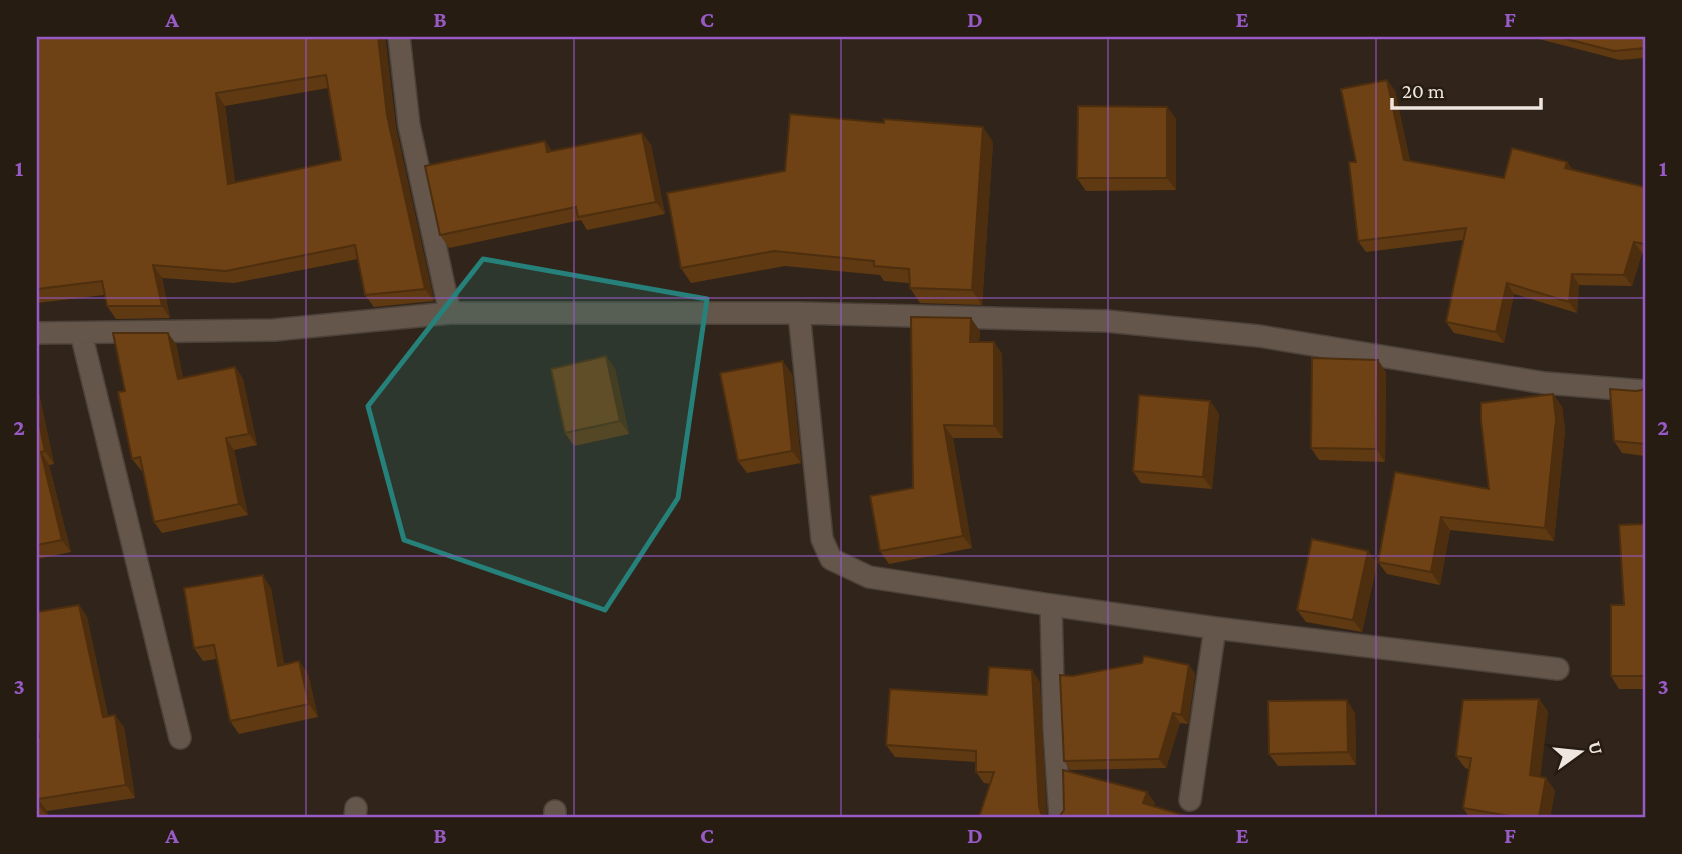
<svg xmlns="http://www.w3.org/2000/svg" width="1682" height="854" font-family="'Crimson Pro',serif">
  <rect width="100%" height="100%" fill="#31251b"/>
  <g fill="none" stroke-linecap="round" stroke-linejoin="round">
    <defs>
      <path id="minor" d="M399,37l10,88 41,188
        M799,313l23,226 9,20 38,18 182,28 3,124 6,88
        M37,333l237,-3 176,-17h349l307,8 153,15 286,47 100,8
        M81,333l99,405
        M1051,605l164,23 343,41
        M1190,800l25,-172
        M355,817l1,-9
        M555,817v-6"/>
    </defs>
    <use href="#minor" stroke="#4c4239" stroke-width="24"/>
    <use href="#minor" stroke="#64564b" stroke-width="21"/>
  </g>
  <path fill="#5f3911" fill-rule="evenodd" d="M37,37h348l11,91 38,173 -60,6 -9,-12 -7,-36 -124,24 -72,-5 8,40 -54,1 -9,-13 -3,-11 -67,8zM328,88l13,72 -106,23 -10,-77z
    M1537,37h108v21l-25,2 -81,-21z
    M1387,80l8,11 15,70 94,17 63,-16 5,7 73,18v67l-3,-1 -10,33 -53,-1 -2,28 -63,-19 -10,49 -50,-10 -8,-11 17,-82 -97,12 -8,-11 -2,-79z
    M1167,107l9,12v71l-90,1 -9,-13z
    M642,133l9,12 14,69 -78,16 -6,-10 -132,28 -9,-13 105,-94 7,10z
    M993,142l-11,163 -62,-2 -10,-15 -1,-5 -25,-2 -4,-6 -95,-9 -94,17 -10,-15z
    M980,331l-1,11h15l8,12 1,84h-50l19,110 -83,16 -9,-13 33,-63z
    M176,344l7,34 52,-11 8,12 14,66 -23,5 14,65 -86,18 -8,-11 -11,-52h-2l-9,-11 -7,-68z
    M606,356l9,13 14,65 -55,12 -9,-13z
    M1386,372l-1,90 -66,-2 -8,-12z
    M792,374l9,89 -54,10 -9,-12z
    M37,384l17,80 -5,1 22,87 -34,7z
    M1645,387v69l-23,-3 -8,-12 22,-50 6,-1z
    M1553,394l9,13 3,24 -11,110 -104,-11 -10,55 -53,-11 -9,-12 17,-90 94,17z
    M1210,401l9,13 -7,75 -71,-6 -8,-12z
    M1645,524v165h-26l-8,-13z
    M1368,551l9,12 -15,69 -56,-10 -9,-12z
    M271,588l13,77 15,-4 9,13 10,43 -79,17 -9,-13 -13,-62 -14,2 -9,-13z
    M79,605l8,12 21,99 16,11 11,71 -88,13 1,6h-11v-80h2z
    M1189,665l6,9 -7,50 -8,-1 -14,45 -96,2 -6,-9 8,-85z
    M1040,682l-50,102 -6,-1 -8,-11v-10l-81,-5 -9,-12 101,-50z
    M1539,699l9,13 -8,65 6,1 9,13 -5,26h-81l-6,-9 6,-39 -4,-1 -9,-12z
    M1355,713l1,52 -78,1 -9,-12z"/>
  <path fill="#4d2e0e" d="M378,37h7l11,91 38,173 -9,-12 -38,-174z
    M1387,80l8,11 17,80 -8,-11z
    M216,93l9,13 12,91 -9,-13z
    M1167,107l9,12v71l-9,-12z
    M983,127l10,15 -11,163 -10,-15z
    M642,133l9,12 14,69 -9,-12z
    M545,141l9,13 -7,-2z
    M1567,162l7,11 -9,-5z
    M1634,242l8,11 -10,33 -8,-11z
    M153,265l9,13 8,40 -8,-12z
    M1572,274l7,11 -2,28 -8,-11z
    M1507,283l7,11 -10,49 -8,-11z
    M971,318l9,13 -2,23 -8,-12z
    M168,333l8,11 10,47 -8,-12z
    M994,342l8,12 1,84 -9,-12z
    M606,356l9,13 14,65 -9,-13z
    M1378,360l8,12 -1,90 -9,-13z
    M783,361l9,13 9,89 -9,-12z
    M235,367l8,12 14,66 -8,-11z
    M37,384l17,80 -9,-13 -8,-39z
    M1553,394l9,13 3,24 -11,110 -9,-13z
    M1210,401l9,13 -7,75 -9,-12z
    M944,425l9,13 19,110 -9,-12z
    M226,438l8,12 14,65 -9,-11z
    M41,452l8,13 22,87 -9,-12z
    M1441,517l9,13 -10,55 -9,-13z
    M1368,551l9,12 -15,69 -9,-12z
    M263,575l8,13 16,91 -9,-13z
    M79,605l8,12 24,112 -8,-12z
    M299,661l9,13 10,43 -9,-13z
    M1189,665l6,9 -7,50 -7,-9z
    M1032,670l8,12 7,135 -6,-4 -2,-7z
    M1539,699l9,13 -9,76 -9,-13z
    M1347,700l8,13 1,52 -8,-13z
    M1173,713l7,10 -14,45 -7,-9z
    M115,715l9,12 11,71 -9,-13z
    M1546,778l9,13 -5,26h-11z
    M1147,792l8,11 -3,12 -9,-12z
    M38,799l9,12 1,6 -8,-10z"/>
  <path fill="#6e4214" stroke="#4d2e0e" stroke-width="2" fill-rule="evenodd" d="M37,37h341l9,78 38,174 -60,6 -10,-50 -129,26 -73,-6 9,41h-55l-5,-25 -65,8zM326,75l15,85 -113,24 -12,-91z
    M1559,37h86v11l-31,3z
    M1387,80l17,80 100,18 8,-30 55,14 -2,6 80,19v57l-11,-2 -10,33 -52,-1 -3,28 -62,-19 -11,49 -50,-10 20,-94 -108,13 -9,-79h7l-15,-73z
    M1078,106l89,1v71h-90z
    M790,114l94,9v-4l99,8 -11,163 -62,-2 -1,-19 -35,-3v-5l-100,-10 -93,17 -14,-75 118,-22z
    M642,133l14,69 -78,15 -2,-10 -136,28 -15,-69 120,-25 2,11z
    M911,317l60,1 -1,24h24v84l-50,-1 19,111 -83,15 -10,-55 43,-8z
    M113,333h55l10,46 57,-12 14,67 -23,4 13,66 -85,18 -14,-65 -8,2 -14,-67 7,-1z
    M606,356l14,65 -55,12 -14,-64z
    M1312,358l66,2 -2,89 -65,-1z
    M783,361l9,90 -54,10 -18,-88z
    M1645,387v57l-31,-3 -4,-52 26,2 6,-1z
    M1553,394l3,25 -11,109 -104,-11 -10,55 -53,-10 17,-90 94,17 -8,-69v-17z
    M1139,395l71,6 -7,76 -70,-6z
    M37,412l8,39 -4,1 21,88 -25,5z
    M1645,524v152h-34v-71h13l-5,-80z
    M1312,539l56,12 -15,69 -56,-10z
    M263,575l15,91 21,-5 10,43 -79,17 -16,-76 -20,3 -10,-60z
    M79,605l24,112 12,-2 11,70 -88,14 2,8 -3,1v-71h2l-2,-14v-111z
    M1144,656l45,9 -8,50 -8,-2 -14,46 -95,2 -4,-86 12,1 70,-13z
    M989,667l43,3 7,136 2,7 6,4h-68l15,-45h-18v-21l-90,-6 4,-56 97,6z
    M1539,699l-9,76 16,3 -7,39h-24l-52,-9 8,-50 -15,-2 7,-56z
    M1347,700l1,52 -79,2 -1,-53z
    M1063,770l84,22 -4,11 46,14h-140h10l5,-7z"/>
  <path fill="#258179" fill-opacity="0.2" stroke="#258179" stroke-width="5" stroke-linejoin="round" d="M483,259l224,40 -29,199 -73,112 -201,-70 -36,-134z"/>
  <path fill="none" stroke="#985ac7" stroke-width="2" stroke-opacity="0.55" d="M306,37v780M574,37v780M841,37v780M1108,37v780M1376,37v780M37,298h1608M37,556h1608"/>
  <rect width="1682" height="854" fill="none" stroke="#271c12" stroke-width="77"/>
  <g transform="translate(1580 752) rotate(75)" stroke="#271c12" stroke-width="5" paint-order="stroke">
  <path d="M0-5L12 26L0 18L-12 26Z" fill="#eee6df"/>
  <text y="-10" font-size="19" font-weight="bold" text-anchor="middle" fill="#eee6df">U</text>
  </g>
  <path d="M1392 98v10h149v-10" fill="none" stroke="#eee6df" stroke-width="3.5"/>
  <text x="1402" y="98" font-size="21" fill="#eee6df" stroke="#271c12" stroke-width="5" paint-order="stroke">20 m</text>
  <rect x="38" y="38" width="1606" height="778" fill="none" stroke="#985ac7" stroke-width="2.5"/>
  <g font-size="23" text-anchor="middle" font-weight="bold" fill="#985ac7">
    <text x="172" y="27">A</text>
    <text x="440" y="27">B</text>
    <text x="707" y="27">C</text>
    <text x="975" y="27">D</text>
    <text x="1242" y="27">E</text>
    <text x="1510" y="27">F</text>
    <text x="19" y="176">1</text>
    <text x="1663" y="176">1</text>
    <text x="19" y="435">2</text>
    <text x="1663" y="435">2</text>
    <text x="19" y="694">3</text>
    <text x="1663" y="694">3</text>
    <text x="172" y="843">A</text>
    <text x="440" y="843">B</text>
    <text x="707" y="843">C</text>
    <text x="975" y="843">D</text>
    <text x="1242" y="843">E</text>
    <text x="1510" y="843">F</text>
  </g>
</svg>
